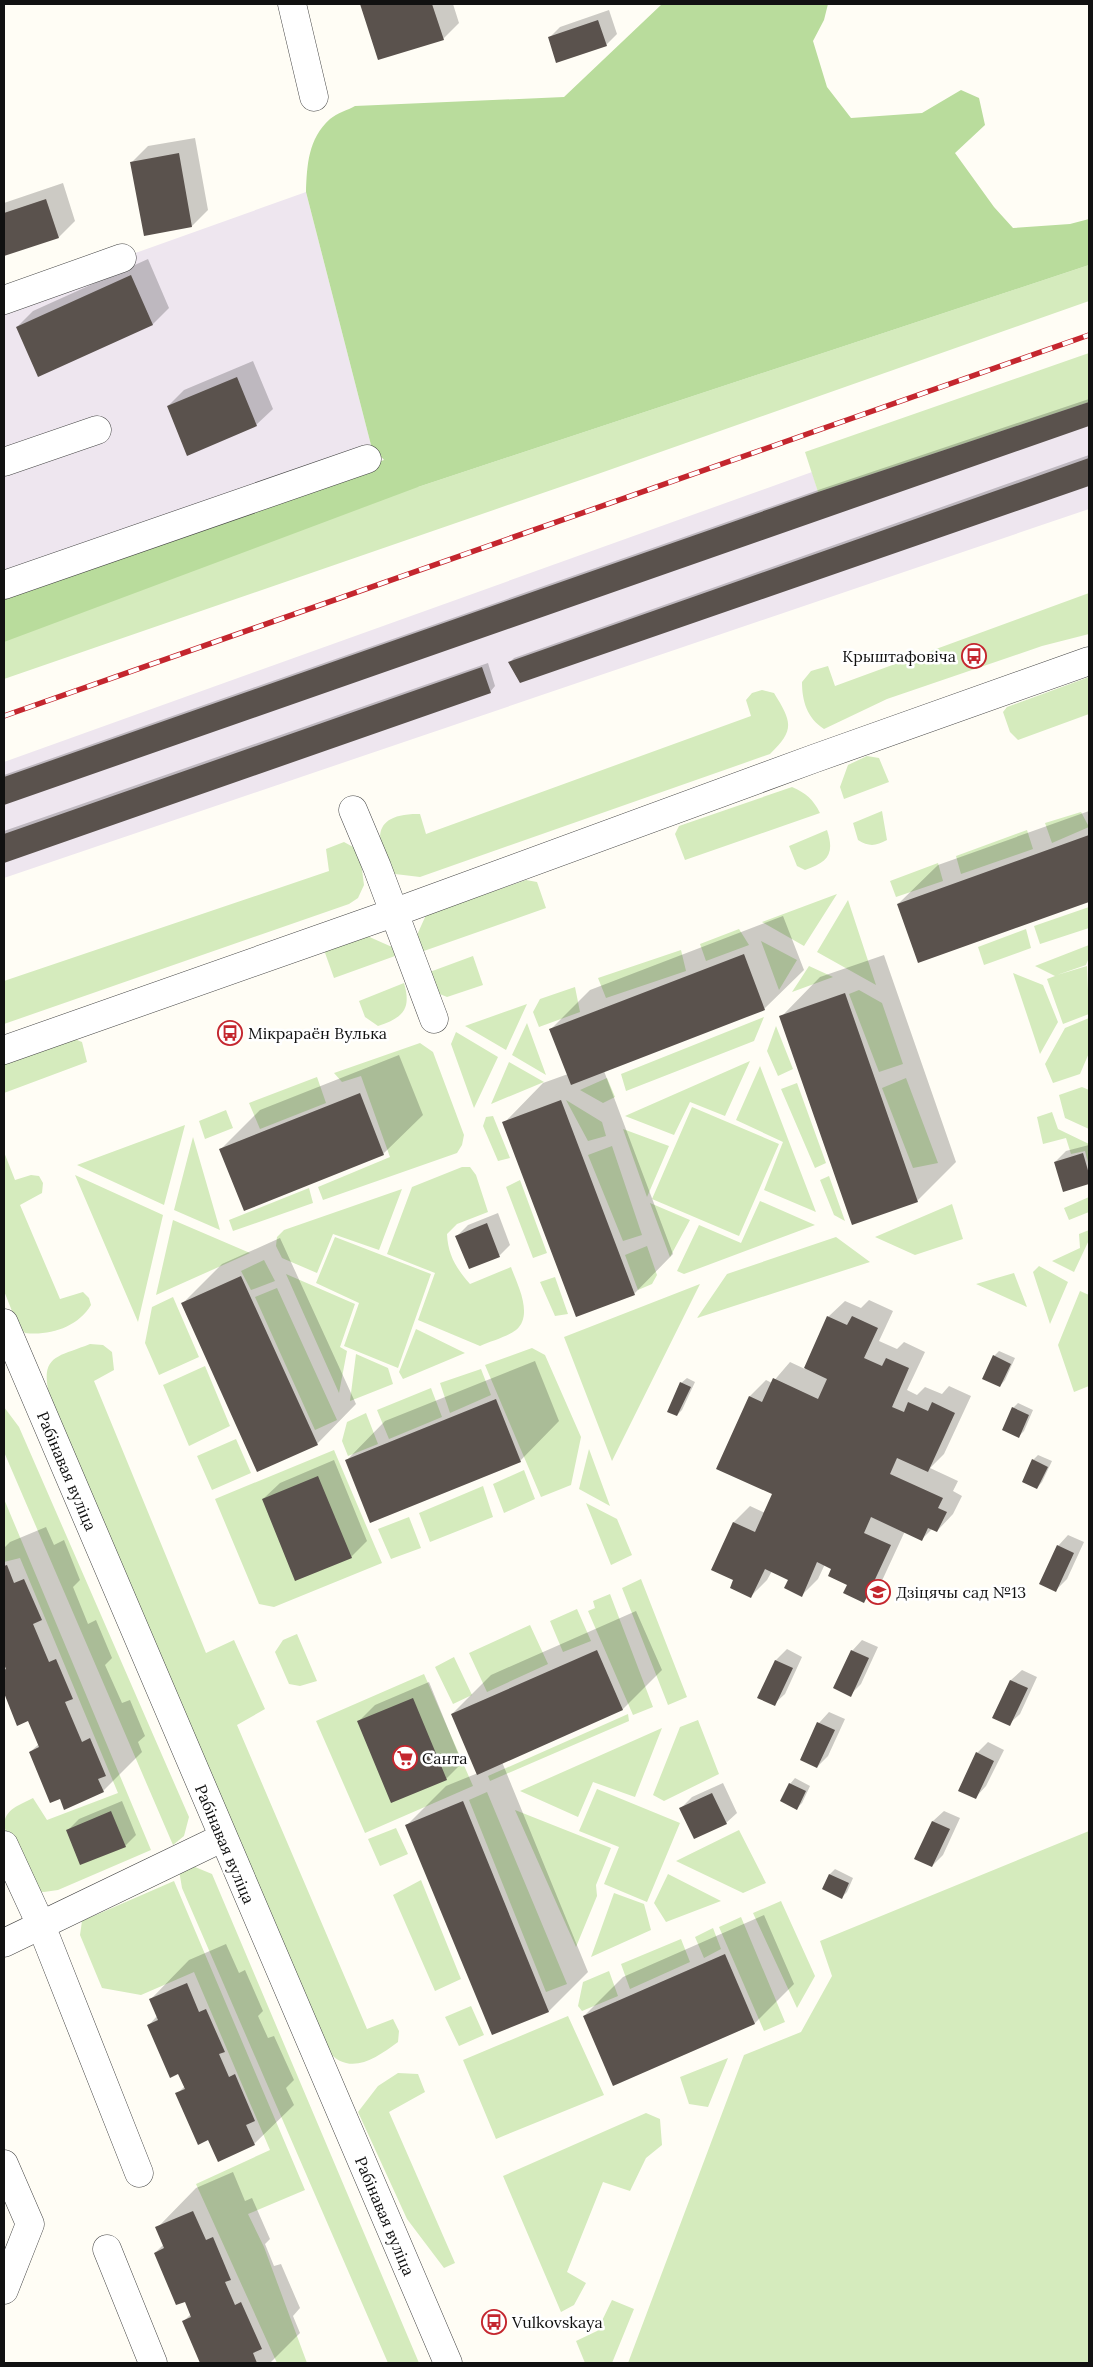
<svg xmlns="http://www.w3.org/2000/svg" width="1093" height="2367" font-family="Lora,serif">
  <rect width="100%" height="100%" fill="#fffdf5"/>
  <path fill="#eee6ef" d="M306,192l65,253 -367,127v-272z
    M1089,396v113l-1085,369v-116l808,-290 6,20z"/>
  <path fill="#d5ebbd" d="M1089,265v36l-494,174 -591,204v-88l119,-43 262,-88 33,27z
    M1089,353v49l-271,90 -13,-40z
    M1089,593v41l-47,12 -155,53 -63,30c-17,-11 -22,-28 -22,-47l9,-11 17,-5 7,20z
    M1089,677v37l-71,26 -8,-8 -7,-20 4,-5z
    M762,690l12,3c18,29 21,37 -4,61l-350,123 -25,-3c-22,-33 -24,-61 25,-60l6,20 325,-118 -5,-16 6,-7z
    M867,756l12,2 10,24 -45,17 -4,-12 8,-22z
    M792,787c14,6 21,12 28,26l-135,47 -10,-26 4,-8z
    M882,811l5,29c-11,6 -18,7 -29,0l-5,-17z
    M1081,812l8,15 -37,16 -7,-20z
    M827,830c8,24 1,32 -22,40l-8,-4 -8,-20z
    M1027,830l6,19 -72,25 -5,-18z
    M344,842l11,6 6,14 3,23 -6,13 -9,6 -345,120v-43l325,-110 -3,-22z
    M938,863l5,18 -47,16 -6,-16z
    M526,880l11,2 9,26 -125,44 -4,-17 9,-20z
    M837,894l-33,52 -42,-24z
    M848,900l28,85 -59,-33z
    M1089,907v21l-49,16 -6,-18z
    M739,929l10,16 -43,16 -6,-17z
    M1026,929l5,19 -47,17 -6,-18z
    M365,935l27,12 3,9 -61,22 -10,-28z
    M761,941l36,19 -18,30z
    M1089,945v12l-3,8 -29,10 30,-9 2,48 -26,10 -16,-45 8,-3 -20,-10z
    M681,950l5,21 -80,27 -8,-20z
    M473,956l10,29 -36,12 -12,-5 -8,-19z
    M809,966l24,11 -41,15z
    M1013,973l30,12 15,37 -18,32z
    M404,983c8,27 -2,35 -26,43l-13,-9 -6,-16z
    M575,987l5,25 -41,15 -6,-15 7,-13z
    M859,990l23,13 21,61 -24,8 -30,-78z
    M527,1004l-21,46 -41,-24z
    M764,1017l-10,24 -128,50 -5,-17z
    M1089,1018v35l-9,21 -27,9 -8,-19 20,-36z
    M527,1023l19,52 -34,-20z
    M776,1026l17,43 -15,7 -11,-25z
    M456,1032l42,25 -24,51 -23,-64z
    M72,1038l10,4 5,20 -83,31v-30z
    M420,1043l13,9 31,83 -2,10 -5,8 -134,47 -5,-13 72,-30 -29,-81 -19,6 -8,-9z
    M750,1061l-25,55 -35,-14 -16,33 -49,-19z
    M509,1062l35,20 -53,22z
    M760,1066l56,146 -52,-22 19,-48 -47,-22z
    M317,1077l9,26 -66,26 -11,-26z
    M607,1078l8,19 -12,6 -23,-13z
    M906,1078l32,85 -25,5 -31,-80z
    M797,1083l29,80 -11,5 -34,-79z
    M1082,1087l7,3v39l-24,-11 -6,-23z
    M566,1100l36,22 4,14 -18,5z
    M692,1107l87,37 -40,92 -87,-37z
    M226,1110l7,18 -28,11 -6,-18z
    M1052,1112l6,17 31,15v22l-4,-15 -14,3 -5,-16 -23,6 -6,-27z
    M493,1116l17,42 -12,3 -15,-35 3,-9z
    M185,1125l-21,80 -87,-40z
    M623,1129l46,17 -22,51z
    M193,1137l27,93 -46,-20z
    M612,1146l30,89 -19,6 -35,-86z
    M4,1152l11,28 16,-5 8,1 4,7 -1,10 -22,12 40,94 23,-7 6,6 2,7c-13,22 -41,31 -66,28l-7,-7 -14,-35z
    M462,1167h8l6,8 12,37 -31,12 -10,10c1,21 9,34 23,50l41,-17c6,17 23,48 5,63 -9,7 -25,11 -36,16l-62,-26 17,-47 -48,-19 25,-67z
    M75,1175l88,40 -25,107z
    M829,1176l16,45 -11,-6 -14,-35z
    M520,1180l27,73 -14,5 -27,-71z
    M309,1188l4,15 -80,28 -4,-11z
    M402,1189l-23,61 -46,-16 -16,39 -35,-15 -6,-12 1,-9 7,-7z
    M1089,1197v15l-20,8 -5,-12z
    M760,1201l55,24 -131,49 -7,-3 22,-46 42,18z
    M650,1203l40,17 -20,37z
    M952,1204l11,35 -48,16 -40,-18z
    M173,1220l77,33 -94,42z
    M1089,1230v10l-15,32 -22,-11 28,-13 -1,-14z
    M335,1237l96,37 -33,94 -54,-22 15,-43 -43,-20z
    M836,1237l34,25 -173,56 30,-44z
    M647,1246l10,29 -5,9 -14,6 -13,-35z
    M264,1260l11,21 -24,9 -10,-19z
    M1039,1266l29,16 -18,42 -17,-52z
    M1014,1273l13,34 -51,-23z
    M286,1274l69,30 -15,43 7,4 -8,42z
    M555,1277l13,37 -13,2 -15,-34z
    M700,1284l-88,177 -48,-124z
    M277,1288l60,132 -22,10 -60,-133z
    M1080,1291l9,4v91l-15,6 -16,-47z
    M173,1297l26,60 -40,18 -14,-32 7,-36z
    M416,1329l49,24 -62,26 -4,-7z
    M90,1344l13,1 9,7 2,18 -20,11 112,272 28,-13 31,69 -28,16 130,304 26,-10 6,12 -1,11c-23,17 -49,35 -71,8l-278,-656c-9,-39 9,-37 41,-50z
    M532,1348l13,7 36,82 -10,48 -30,12 -56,-132z
    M356,1354l32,14 5,16 -43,17z
    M205,1366l25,60 -41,20 -26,-61z
    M481,1369l10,26 -41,18 -10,-30z
    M431,1388l11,29 -53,22 -12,-29z
    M4,1407l15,20 170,390 -5,19 -11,9 -169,-393z
    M366,1413l12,31 -30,12 -6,-15 5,-19z
    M236,1439l15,34 -39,17 -15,-34z
    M589,1449l21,57 -31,-17z
    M334,1450l48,113 -108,44 -15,-3 -44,-105z
    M524,1470l11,29 -31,14 -11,-29z
    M483,1486l10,31 -63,25 -11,-29z
    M4,1499l147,351 -93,40 -14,2 -15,-2 -25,-64c0,-17 16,-21 29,-28l14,22 71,-27 -98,-235 -16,4z
    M586,1503l31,16 15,36 -21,10z
    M409,1517l12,31 -30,11 -13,-30z
    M641,1579l46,118 -19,8 -46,-117z
    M610,1594l43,113 -20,8 -45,-104 7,-3 -2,-7z
    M577,1609l14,32 -28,11 -13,-31z
    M530,1625l18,39 -61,28 -18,-39z
    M297,1634l20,47 -17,5 -11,-2 -14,-32 8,-12z
    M454,1657l18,38 -19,9 -18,-37z
    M424,1674l49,112 -108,47 -49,-112z
    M628,1714l1,7 -139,60 -2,-5z
    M698,1720l21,54 -55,27 -11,-6 27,-68z
    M662,1728l-27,69 -42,-15 -15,35 -58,-26z
    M597,1789l83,34 -33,79 -43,-18 15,-37 -40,-16z
    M487,1792l80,192 -21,8 -77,-192z
    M515,1810l96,38 -15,37 1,11 -21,51z
    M396,1828l12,26 -28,12 -12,-27z
    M739,1830l27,53 -23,10 -67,-32z
    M1089,1831v532h-461l116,-308 57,-23 31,-56 -12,-35z
    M195,1867l17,7 207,489h-31l-206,-475 -3,-18z
    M668,1874l53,27 -55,21 -12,-19z
    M421,1880l40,99 -26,12 -42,-96z
    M174,1881l131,309 -57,24 16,33 43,116h-30l-81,-179 74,-34 -76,-178 -53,23 -39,-7 -22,-53 2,-14z
    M614,1893l30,11 7,26 -60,27z
    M781,1901l34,75 -18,32 -44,-95z
    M741,1917l44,105 -21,9 -45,-104z
    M713,1928l8,21 -17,9 -9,-21z
    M681,1939l9,23 -60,27 -9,-25z
    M609,1971l9,25 -36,15 -4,-5 5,-24z
    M471,2006l13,29 -25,11 -14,-29z
    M568,2016l36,79 -108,44 -33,-79z
    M728,2058l-20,49 -19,-3 -9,-27z
    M398,2073l20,1 7,18 -36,20 66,151 -11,5 -37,-49 -49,-107 20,-26z
    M646,2113l14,6 2,26 -16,13 -16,33 -27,-9 -36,90 19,11 -12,22 -13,7 -58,-136z
    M612,2300l22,9 -22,54h-27l-9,-22 21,-10z"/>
  <path fill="#b9dc9c" d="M662,4h166l-4,16 -11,21 14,46 24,31 71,-5 39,-23 18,8 6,27 -30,28 39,54 19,21 57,-4 19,-5v46l-671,222 -414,155v-48l380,-134 -13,-15 -65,-253c1,-27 2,-53 24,-73 7,-6 18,-9 25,-13l209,-9z"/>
  <path fill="#0003" d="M362,4h91l6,19 -16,16 -65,20z
    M609,10l8,24 -11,11 -57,-7 11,-11z
    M195,138l13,72 -16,16 -47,9 -13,-73 16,-16z
    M63,183l12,38 -16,16 -55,18v-52z
    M148,259l21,49 -16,16 -115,51 -21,-48 16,-16z
    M253,361l20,48 -17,16 -88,-19 16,-16z
    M1089,399v25l-1085,380v-29l820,-287z
    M1089,455v30l-569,197 -11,-19 5,-5z
    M488,663l7,23 -5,6 -486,170v-31z
    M1089,811v90l-170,61 -21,-58 40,-39z
    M783,916l21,54 -40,39 -160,62 69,183 -39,40 -130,-171 39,-40 25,-9 -17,-45 39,-39z
    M884,955l72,207 -39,39 -136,-184 39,-40z
    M399,1055l24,60 -40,39 -163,-4 40,-40z
    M1089,1145v38l-25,7 -9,-28 11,-11z
    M498,1213l12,32 -10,10 -31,12 -12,-31 11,-11z
    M280,1238l76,166 -39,40 -135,-140 40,-40z
    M869,1300l24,11 -14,30 18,8 7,-7 21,10 -18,38 10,5 8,-8 17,7 7,-8 22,10 -27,58 -14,14 28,13 -5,10 9,5 -9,18 -16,17 -5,-2 -10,10 -17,-8 -25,54 -16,16 -31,-33 -8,-4 -7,15 -16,16 -12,-16 -18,-8 -5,9 -16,16 -16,-17 -1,-57 16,-16 15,7 9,-19 -56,-26 32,-72 16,-16 6,3 18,-21 15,7 23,-52 17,-16 16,7z
    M999,1351l16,7 -10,22 -5,6 -6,-30z
    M535,1361l24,60 -39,40h-174l39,-40z
    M687,1378l8,4 -13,28 -5,5 4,-32z
    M1018,1403l15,7 -9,21 -5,5 -6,-28z
    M1038,1455l14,6 -10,21 -5,6 -4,-28z
    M334,1460l33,81 -16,16 -88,-58 17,-16z
    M46,1527l8,18 10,-5 16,40 -7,7 15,37 8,-4 16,38 -7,7 17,38 8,-3 15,36 -7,6 4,10 -39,39 -43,7 -30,-46 9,-8 -11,-25 -10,5 -14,-34 1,-25 -1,-117 6,-6z
    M1068,1535l16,7 -17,37 -11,11 2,-44z
    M636,1611l26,59 -39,39 -121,53 86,210 -39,39 -56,23 -86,-209 39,-39 32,-13 -26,-59 39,-39z
    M862,1640l16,7 -17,37 -11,11 2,-44z
    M787,1649l15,8 -17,37 -11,10 -15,-7 17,-37z
    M1022,1670l15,7 -17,37 -11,10 -15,-7 17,-37z
    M429,1682l33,81 -16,16 -87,-58 16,-16z
    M829,1712l16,7 -17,37 -11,11 2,-44z
    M988,1742l16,8 -18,36 -10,11 1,-44z
    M795,1778l15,8 -8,17 -5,5 -7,-24z
    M723,1783l14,30 -11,10 -45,-15 11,-11z
    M122,1801l14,34 -11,11 -57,-16 11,-11z
    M944,1811l16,7 -17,37 -11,11 -16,-8 17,-37z
    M835,1869l18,9 -6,14 -5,5 -18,-8 6,-15z
    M764,1915l30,69 -39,39 -171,-7 39,-39z
    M226,1944l13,29 6,-3 18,41 -5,5 10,22 6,-2 20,44 -8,8 8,17 -40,39 -45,-6 -32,-44 8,-8 -6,-14 -30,-47 8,-9 -7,-16 39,-40z
    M233,2172l12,29 7,-3 18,41 -5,5 9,22 7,-2 19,44 -7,8 7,17 -30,30h-69l-18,-41 8,-8 -6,-14 -30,-47 9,-9 -7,-16 39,-40z"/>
  <path fill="#5a524d" d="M360,4h72l12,36 -66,20z
    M598,20l9,26 -51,17 -8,-26z
    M179,153l13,74 -48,9 -14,-74z
    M46,199l13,39 -55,18v-43z
    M131,275l22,50 -115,52 -22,-50z
    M237,377l20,49 -70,30 -20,-50z
    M1089,402v24l-1085,379v-28l814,-285z
    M1089,458v28l-569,197 -12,-21z
    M482,667l9,26 -487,170v-29z
    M1089,835v67l-171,61 -21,-59z
    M744,954l21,56 -194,75 -22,-56z
    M845,993l73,209 -66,23 -73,-209z
    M360,1093l24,62 -140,56 -25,-62z
    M561,1100l74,195 -59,22 -74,-195z
    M1083,1153l6,21v10l-26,8 -9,-30z
    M487,1223l13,34 -31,12 -14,-33z
    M241,1276l77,169 -61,27 -76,-169z
    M827,1316l20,9 5,-9 26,12 -14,30 18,8 4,-8 23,10 -17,39 12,5 4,-10 20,9 4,-9 23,11 -27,59 -31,-14 -7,16 53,24 -5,10 9,4 -10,20 -9,-4 -6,13 -51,-24 -7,16 27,12 -27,58 -21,-10 4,-8 -19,-9 3,-7 -14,-7 -15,35 -18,-9 4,-8 -23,-11 -14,29 -21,-10 3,-8 -22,-10 22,-48 22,10 17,-38 -56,-25 33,-73 13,6 11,-24 45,21 9,-20 -23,-11z
    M993,1355l18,9 -11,23 -18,-8z
    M680,1382l11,5 -14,29 -10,-4z
    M496,1399l25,63 -151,61 -25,-63z
    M1012,1407l17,8 -10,23 -17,-8z
    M1032,1459l16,8 -11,22 -15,-7z
    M318,1476l34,82 -57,23 -33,-82z
    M1057,1545l17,8 -18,39 -17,-8z
    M7,1565l7,18 10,-4 18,41 -9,4 16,38 7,-3 17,40 -8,3 17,40 8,-4 16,38 -8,3 6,13 -40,18 -4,-11 -10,4 -21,-51 10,-5 -11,-26 -11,5 -13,-33v-23l2,-1 -2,-5v-98z
    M597,1650l26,60 -146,65 -26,-61z
    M851,1650l18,8 -18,39 -18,-9z
    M775,1660l18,8 -18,38 -18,-8z
    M1010,1680l18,8 -18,38 -18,-8z
    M413,1698l34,82 -56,23 -34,-82z
    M817,1722l18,8 -18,38 -17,-8z
    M976,1752l18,9 -18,38 -18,-8z
    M789,1783l17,8 -9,19 -17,-9z
    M712,1793l15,31 -33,15 -15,-31z
    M463,1801l86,211 -57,23 -87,-210z
    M111,1811l15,36 -46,18 -14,-35z
    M932,1821l18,8 -18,38 -18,-8z
    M829,1874l20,9 -7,16 -20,-10z
    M725,1954l30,70 -142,62 -30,-70z
    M187,1983l12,29 7,-3 19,43 -6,2 10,23 6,-3 20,47 -9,4 9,20 -37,17 -10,-22 -10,5 -23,-52 10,-4 -7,-15 -8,4 -23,-53 11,-5 -9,-21z
    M193,2211l13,29 7,-3 18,43 -6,2 10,23 6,-3 21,47 -9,4 4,10h-57l-18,-42 9,-4 -6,-15 -9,3 -22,-52 10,-5 -9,-21z"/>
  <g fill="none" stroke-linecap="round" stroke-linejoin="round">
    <defs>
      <path id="minor" d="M292,4l22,93
        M4,300l118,-42
        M4,462l93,-32
        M4,585l363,-126
        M353,810l24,57 57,152
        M4,1050l389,-137 420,-154 276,-98
        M4,1323l444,1040
        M4,1845l37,80 98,248
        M4,1943l218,-105
        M4,2164l26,60 -26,66
        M107,2249l46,114"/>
    </defs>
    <use href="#minor" stroke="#444" stroke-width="29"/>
    <use href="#minor" stroke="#fff" stroke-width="28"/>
    <defs>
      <path id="rail" d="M4,716l1085,-381"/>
    </defs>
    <use href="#rail" stroke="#c4262e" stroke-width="5.5"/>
    <use href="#rail" stroke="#fff" stroke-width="4" stroke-dasharray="11" stroke-linecap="butt"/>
  </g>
  <defs>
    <symbol id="bus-ring" viewBox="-11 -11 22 22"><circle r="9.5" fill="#fff" stroke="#c4262e" stroke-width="1.5"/><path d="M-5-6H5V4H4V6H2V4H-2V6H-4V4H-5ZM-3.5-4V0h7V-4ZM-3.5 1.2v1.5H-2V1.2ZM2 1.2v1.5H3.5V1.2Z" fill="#c4262e"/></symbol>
    <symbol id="school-ring" viewBox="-11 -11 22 22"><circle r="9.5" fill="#fff" stroke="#c4262e" stroke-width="1.5"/><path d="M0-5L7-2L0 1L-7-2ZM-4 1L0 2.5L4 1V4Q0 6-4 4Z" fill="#c4262e"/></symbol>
    <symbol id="supermarket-ring" viewBox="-11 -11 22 22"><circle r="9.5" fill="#fff" stroke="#c4262e" stroke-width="1.5"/><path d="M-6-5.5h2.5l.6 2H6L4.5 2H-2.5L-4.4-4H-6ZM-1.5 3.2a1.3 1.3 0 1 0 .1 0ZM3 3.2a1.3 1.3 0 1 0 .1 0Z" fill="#c4262e"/></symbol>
  </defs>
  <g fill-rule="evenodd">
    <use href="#bus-ring" x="960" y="642" width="28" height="28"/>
    <use href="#bus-ring" x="216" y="1019" width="28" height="28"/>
    <use href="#school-ring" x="864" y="1578" width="28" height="28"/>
    <use href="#supermarket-ring" x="391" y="1744" width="28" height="28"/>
    <use href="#bus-ring" x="480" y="2308" width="28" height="28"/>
  </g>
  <g text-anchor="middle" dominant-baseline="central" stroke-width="5" stroke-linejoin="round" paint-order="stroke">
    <g font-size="16" fill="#111" stroke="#fff" text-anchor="start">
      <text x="956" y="656" text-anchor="end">Крыштафовіча</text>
      <text x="248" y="1033">Мікрараён Вулька</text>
      <text x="896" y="1592">Дзіцячы сад №13</text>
      <text x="422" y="1758">Санта</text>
      <text x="512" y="2322">Vulkovskaya</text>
    </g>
    <g font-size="16" fill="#111" stroke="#fff">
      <text transform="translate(67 1471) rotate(67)">Рабінавая вуліца</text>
      <text transform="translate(225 1844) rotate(67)">Рабінавая вуліца</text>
      <text transform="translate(385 2216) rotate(67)">Рабінавая вуліца</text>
    </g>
  </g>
  <rect width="1093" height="2367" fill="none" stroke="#111111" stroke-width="10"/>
</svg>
